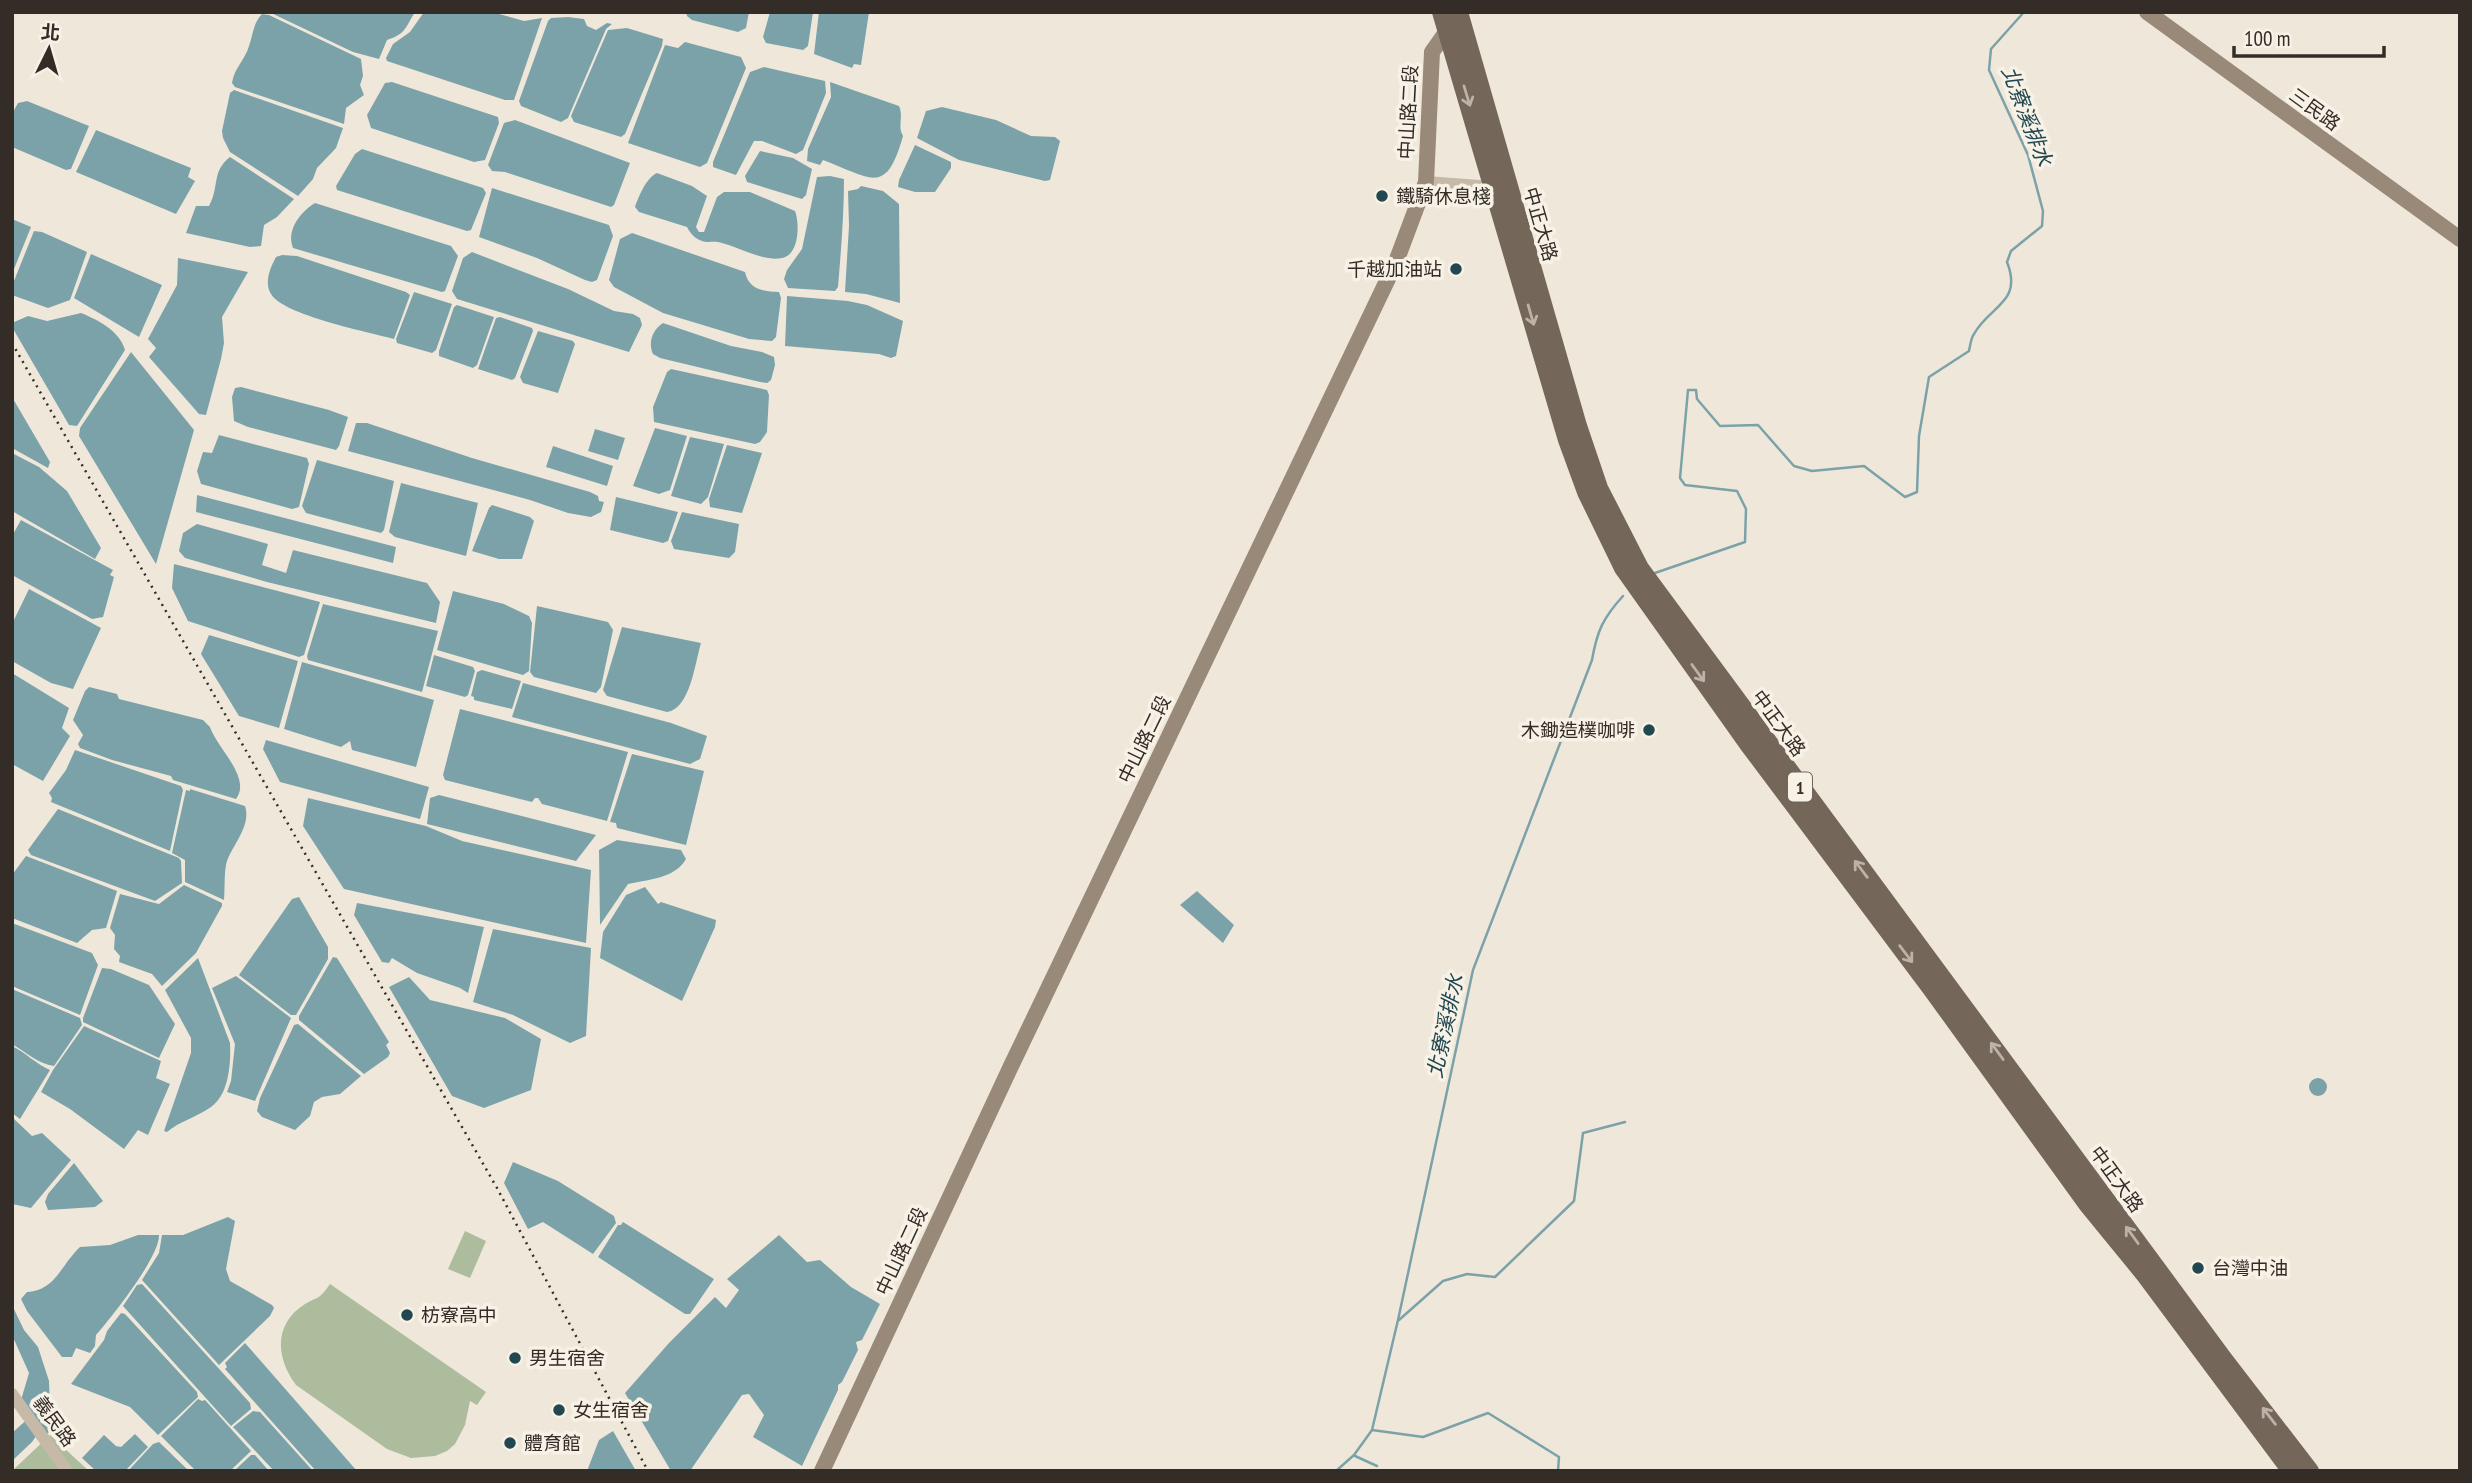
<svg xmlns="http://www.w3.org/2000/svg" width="2472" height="1483" font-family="'PT Sans Narrow','Noto Sans TC',sans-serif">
  <rect width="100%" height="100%" fill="#efe8da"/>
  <path fill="#adbc9c" d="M465,1231l21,10 -16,37 -22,-9z
    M330,1284l156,108 -9,13 -7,-4 -5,24 -10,19 -8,7 -12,5 -24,2 -24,-9 -91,-64c-20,-27 -23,-61 9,-81 14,-8 14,-4 25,-20z
    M50,1435l39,36h-77z"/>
  <path fill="#7ca2a9" d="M269,12h146c-10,16 -9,22 -28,28l-8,19 -26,-7z
    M424,12h68l32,9 18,-3 -28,82h-9l-118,-39 -1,-3 7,-14 17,-12z
    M686,12h63l-3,16 -8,4 -46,-12 -5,-4z
    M770,12h43l-5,34 -5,4 -37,-7 -3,-6z
    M819,12h50l-8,53 -7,-1 -2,4 -38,-14z
    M262,14l7,1 92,44 2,17 -3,9 4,10 -18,13 -2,16 -109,-37 -3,-4c2,-15 13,-23 17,-37 4,-11 4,-23 13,-32z
    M568,17l16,2 3,7 9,4 11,-7 5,1 -6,5 -38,89 -7,4 -40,-16 -2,-5 29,-80 3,-3z
    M627,28l36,11 -1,7 -37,88 -4,3 -47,-15 -3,-6 37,-86z
    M685,42l56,15 5,11 -39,95 -7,4 -72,-24 37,-98 13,3z
    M764,67l61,14 1,12 -23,57 -7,4 -34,-13h-8l-18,34 -23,-8v-5l37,-90z
    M392,82l106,35 1,6 -14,37 -11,2 -103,-34 -4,-13 18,-32z
    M830,82l69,24c5,11 -2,20 4,30 -17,61 -32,42 -80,24l-3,5 -13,-4 1,-12 23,-52z
    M234,90l109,38 -7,20 -19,20 -4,11 -15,17 -68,-44 -7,-14 -1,-7 8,-38z
    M27,101l62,25 -18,43 -5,1 -54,-23v-33l6,-11z
    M942,107l54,13 35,16 24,1 5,4 -10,39 -5,1 -86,-21 -42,-22 9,-27z
    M515,120l115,43 -16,42 -3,2 -106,-35 -13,-1 -4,-6 16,-42z
    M96,130l95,38 -3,9 7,4 -19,33 -100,-42z
    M915,145l36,17v6l-16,24h-20l-17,-5 1,-7z
    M362,149l121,39 3,5 -15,37 -4,1 -130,-41 -1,-4 19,-32z
    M760,151l33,7 19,11 -6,26 -4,4 -55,-17 -2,-6z
    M230,157l64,42 -17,18 -13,8 -3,21 -11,1 -64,-14 10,-27h13c11,-20 2,-34 21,-49z
    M657,173l35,13 15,10 -11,31 3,5h5l13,-35 7,-5h26l45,19c5,13 4,44 -13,47 -20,4 -44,-12 -64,-16 -5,-1 -10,1 -16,-1 -7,-2 -12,-8 -15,-14l-48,-15 -4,-5c4,-11 11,-29 22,-34z
    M830,176l14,3c0,36 -3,72 -6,108l-3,4 -47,-3 -4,-9 3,-9 15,-21 15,-72z
    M861,186l22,5 16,13 1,99 -34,-9 -21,-2 4,-66 -1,-35 10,-2z
    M492,188l117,37 4,11 -16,44 -5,2 -7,-2 -48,-22 -58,-21z
    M315,203l136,43 7,10 -13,35 -3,1 -149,-44c-7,-17 7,-36 22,-45z
    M12,219l19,8 -19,47z
    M34,231l8,1 45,20 -17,48 -22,8 -36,-13v-9z
    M632,233l113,39c4,18 18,19 34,20l2,6 -5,39 -4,4 -23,-2 -86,-26 -49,-26 -5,-7 11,-41z
    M472,252l96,37 46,22 19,3 7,4 2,7 -13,27 -172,-53 -5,-8 11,-33z
    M91,254l71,31 -23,52 -65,-39z
    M282,255l15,1 109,36 4,3 -16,44c-26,-7 -111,-24 -123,-45 -7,-11 -1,-26 5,-37z
    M178,258l70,14 -26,45 2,26 -3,16 -15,56 -7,-1 -50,-57 7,-9 -8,-9 29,-54z
    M414,292l38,12 -16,46 -4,3 -35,-10 -1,-4z
    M787,296l61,5 19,4 36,16 -7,35 -5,2 -12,-4 -94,-8z
    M457,305l37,12 -17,48 -4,3 -34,-12v-5l15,-44z
    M81,313c17,7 39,18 44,37l-48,76 -8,-1 -57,-98v-4l16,-7 19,5z
    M500,317l32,11 1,3 -18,47 -3,2 -34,-11 18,-51z
    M663,323l68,23 31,6 12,5 1,8 -4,15 -4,3 -7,-1 -100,-24 -7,-4c-5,-11 -1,-24 10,-31z
    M538,331l35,10 2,3 -17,49 -35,-10 -3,-6z
    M131,352l63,78 -38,134 -77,-128 1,-8z
    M671,369l96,21 2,5 -2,37 -7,10 -5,2 -101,-22 -1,-15 14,-35z
    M241,387l88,23 19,7 -9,29 -3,4 -88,-23 -14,-6 -2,-24 3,-9z
    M12,397l38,65 -2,6 -36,-20z
    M356,423h11l105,35 118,34 8,4 1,5 5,1 -3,10 -10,5 -23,-4 -38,-13 -182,-49z
    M655,428l32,8 -17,54 -11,4 -26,-8z
    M595,429l30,9 -7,22 -30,-9z
    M219,435l88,23 2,6 -10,43 -7,2 -91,-25 -4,-13 6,-19 9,1z
    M690,437l34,7 -16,53 -7,7 -30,-8z
    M727,445l35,8 -20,60 -32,-6 -1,-8z
    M553,446l60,20 -6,20 -61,-19z
    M12,453l27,14 28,24 34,57 -6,11 -83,-48z
    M317,460l77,21 -10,49 -3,3 -75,-20 -4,-7z
    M401,483l77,20 -12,53 -71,-19 -6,-5z
    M197,495l199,52 -3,16 -197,-51z
    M616,497l62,15 -10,29 -5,2 -53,-13z
    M492,505l38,12 4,4 -12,38h-23l-27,-8 17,-43z
    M682,512l57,12 -4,28 -6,6 -55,-9 -3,-8z
    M21,520l92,50 -3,5 4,2 -11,40 -11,2 -80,-44v-39z
    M197,524l71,20 -6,21 24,8 7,-23 134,33 13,19 -4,21 -169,-41 -82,-24 -6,-7 4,-18z
    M174,564l146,38 -16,53 -5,2 -111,-36 -16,-33z
    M29,589l72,39 -28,61 -22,-6 -39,-22v-37z
    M453,591l51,13 25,12 3,7 -3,48 -6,4 -86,-25z
    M323,604l115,27 -16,61 -114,-32 -1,-4z
    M537,606l71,16 5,8 -12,57 -5,6 -62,-16 -4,-5z
    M622,627l79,16c-6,20 -11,66 -34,69l-60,-16 -4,-6z
    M209,635l89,26 -19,67 -40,-12 -38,-62z
    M434,655l39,12 2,4 -7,24 -3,2 -39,-11z
    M302,662l132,38 -18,67 -64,-17 -2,-9 -9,6 -57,-18z
    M482,670l39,11 -9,28 -38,-9v-3l-3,-1 6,-24z
    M12,673l57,35 -7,20 8,8 -27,45 -31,-17z
    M523,683l148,40 36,13 -7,23 -10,5 -178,-47z
    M89,687l28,7 2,5 84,21 7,7c7,21 42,51 26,72l-63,-19 -2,-4 -59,-16 -32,-12 -2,-4 5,-9 -10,-15 12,-29z
    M460,709l168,43 -21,69 -65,-17 -4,-6h-3l-3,4 -87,-22 -2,-5z
    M266,740l163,47 -9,32 -140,-37 -17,-33z
    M75,750l106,36 2,4 -13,61 -119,-49 1,-4 -3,-5 17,-23z
    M632,754l72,17 -18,74 -69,-17 -1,-5 -6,-1z
    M190,789l55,17c7,21 -15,41 -19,59 -2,11 -1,24 -2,35l-39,-18v-22l-13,-7 14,-63 4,1z
    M439,795l157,40 -20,26 -149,-37 3,-26z
    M308,798l118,28 36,15 129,29 -5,73 -242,-54 -41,-63z
    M58,809l121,49 2,3 1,22 -27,18 -124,-46 -3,-5z
    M617,840l64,10 5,9c-10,19 -39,21 -58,25l-28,41 -1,-75z
    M26,856l91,35 -11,37 -14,2 -15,13 -65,-25v-43z
    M184,885l38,18v3l-26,47 -34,33 -10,-12 -33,-12 1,-6 -6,-7 1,-14 -5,-7 10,-34 39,10z
    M645,887l13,17 3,-2 55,18 -1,7 -33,74 -82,-43 3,-26 23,-37z
    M1197,891l37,34 -11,18 -43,-38z
    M299,897l29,50v12l-32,56h-5l-52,-40 53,-76z
    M357,903l127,24 -16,66 -8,-5 -43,-15 -25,-15 -3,5 -7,-1 -28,-47z
    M12,923l80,30 6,12 -18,50 -68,-29z
    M493,929l98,19 -5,88 -16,7 -57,-28 -40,-13z
    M333,957l4,1 52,84 -3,3 4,8 -2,4 -24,17 -65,-54v-4z
    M198,958l32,85c1,20 -1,52 -19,64 -14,10 -31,14 -44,25l-3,-1 27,-78v-15l-26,-48z
    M102,968l9,1 38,16 26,39 -16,34 -76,-36v-4z
    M236,976l55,42 -36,83 -28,-9 4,-11 4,-37 -23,-56z
    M409,977l21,23 75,18 36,21 -10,51 -47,18 -32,-12 -63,-109z
    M12,989l68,29 2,7 -28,41c-16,-2 -28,-14 -42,-22z
    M298,1024l63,52 -21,18 -18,3 -8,5 -4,14 -15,14 -33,-13 -5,-6 3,-13 34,-73z
    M84,1026l77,35 -5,17 14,6 -22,51 -10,-5 -14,19 -54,-40 -29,-17 12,-22z
    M12,1046c14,7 24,18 38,24l-30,49 -8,-6z
    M2309 1087a9 9 0 1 1 18 0a9 9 0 1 1-18 0Z
    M12,1117l20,19 10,-3 29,27 -40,48 -19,-4z
    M513,1162l45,19 56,35 2,7 -23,31 -50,-32 -15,7 -24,-46z
    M74,1163l29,38 -8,6 -47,3 -3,-8 3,-8z
    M228,1217l7,4 -9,48 4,12 42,24 2,3 -4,8 -51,49 -77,-85 17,-27 3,-18h21z
    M623,1222l91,57 -24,35h-5l-87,-57 20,-32h3z
    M138,1235h21c1,21 -47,82 -63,100l-1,11 -5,7 -14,-5 -4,9h-10l-35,-46 -6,-12 6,-7c29,-2 33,-26 53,-45l30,-2z
    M779,1235l28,27 13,-2 31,27 29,17 -18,36 -6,2 2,8 -16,32 -4,3v5l-36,76 -49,-29 11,-22 -15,-21 -7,1 -52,76h-19l-46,-78 44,-50 46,-46 11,11 13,-18 -12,-11z
    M142,1284l108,119 1,6 -20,17 -108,-120 14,-21z
    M12,1305l12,25 14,17 11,34 2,50 -6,4 -4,-6 -9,13 -20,19v-28l20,-18 -11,-15 8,-27 -17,-38z
    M121,1313l4,1 72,78 1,5 -40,38 -28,-28 -59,-23 33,-44 3,-9z
    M245,1343l112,128h-41l-91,-102 2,-2 -2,-4z
    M198,1399l4,2 3,-1 46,51 -21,20h-34l-35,-35z
    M253,1411l7,1 53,59h-39l-41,-44z
    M613,1431l23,40h-49l12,-31z
    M135,1434l13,13 -23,24h-29l-14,-13 22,-23 12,11 5,1z
    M159,1442l30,29h-61l25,-27z
    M251,1455h4l14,16h-35z"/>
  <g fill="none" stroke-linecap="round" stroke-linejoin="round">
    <path stroke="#7ca2a9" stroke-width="2.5" d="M1655,573l90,-31 1,-33 -9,-18 -52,-6 -5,-7 8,-88h8l1,9 23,27 38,-1 36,41 18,5 52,-5 41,31 12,-5 2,-56 10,-59 40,-26c1,-5 2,-13 5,-17 16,-29 49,-31 33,-72l4,-11 31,-25 1,-15 -15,-56 -39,-85 2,-21 33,-37
      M1399,1320l44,-39 24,-7 28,3 79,-76 9,-68 42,-11
      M1372,1430l51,7 65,-24 71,44 -1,14
      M1355,1456l22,10
      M1336,1471l18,-16 18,-25 26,-110 75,-350 119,-310c5,-29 11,-42 31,-64"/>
    <path stroke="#c6b9a7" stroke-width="12" d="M1426,182l67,5
      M12,1394l55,77"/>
    <path stroke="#998979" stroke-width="16" d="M2147,12l313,227
      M822,1471l190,-407 384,-802 30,-80 6,-130 19,-27"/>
    <path stroke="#746659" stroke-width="18" d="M1441,12l126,428 19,52 37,76 125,176 182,243 157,217 58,71 146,196
      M1459,12l119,414 21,62 41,80 583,790 87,113"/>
    <path stroke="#332c27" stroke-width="2.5" stroke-dasharray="2 5" stroke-linecap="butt" d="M12,343l485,845 151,283"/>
  </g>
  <defs><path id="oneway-shaft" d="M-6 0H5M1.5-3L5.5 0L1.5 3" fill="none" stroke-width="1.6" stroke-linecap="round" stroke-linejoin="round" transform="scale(1.75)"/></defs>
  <g stroke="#bcb2a7">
    <use href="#oneway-shaft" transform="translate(1467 96) rotate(73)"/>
    <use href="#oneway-shaft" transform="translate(1531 315) rotate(74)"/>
    <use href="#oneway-shaft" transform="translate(1698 673) rotate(54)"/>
    <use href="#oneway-shaft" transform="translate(1861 869) rotate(-127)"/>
    <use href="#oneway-shaft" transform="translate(1906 954) rotate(53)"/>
    <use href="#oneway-shaft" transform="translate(1997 1051) rotate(-126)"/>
    <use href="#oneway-shaft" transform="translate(2132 1235) rotate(-126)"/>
    <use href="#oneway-shaft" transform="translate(2269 1416) rotate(-128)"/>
  </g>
  <g fill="#214751" stroke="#f7f1e6" stroke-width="2.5">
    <circle cx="1382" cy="196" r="7"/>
    <circle cx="1456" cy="269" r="7"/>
    <circle cx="1649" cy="730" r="7"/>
    <circle cx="2198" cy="1268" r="7"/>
    <circle cx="407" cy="1315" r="7"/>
    <circle cx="515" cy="1358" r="7"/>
    <circle cx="559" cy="1410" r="7"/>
    <circle cx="510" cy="1443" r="7"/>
  </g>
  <g text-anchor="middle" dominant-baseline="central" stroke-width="7" stroke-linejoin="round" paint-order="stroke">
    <rect fill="#f7f1e6" stroke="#6e6760" stroke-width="2" x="1788" y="772.5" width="24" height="29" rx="5"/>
    <g font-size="18" font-weight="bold" fill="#332c27">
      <text x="1800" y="787">1</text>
    </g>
    <g font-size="19" fill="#332c27" stroke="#f7f1e6">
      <text transform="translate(2315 109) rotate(36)">三民路</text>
      <text transform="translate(1408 112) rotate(-87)">中山路二段</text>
      <text transform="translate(1541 224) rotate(74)">中正大路</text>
      <text transform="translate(1779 723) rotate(54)">中正大路</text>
      <text transform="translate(1144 739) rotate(-64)">中山路二段</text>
      <text transform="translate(2117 1179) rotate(54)">中正大路</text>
      <text transform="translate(901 1251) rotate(-65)">中山路二段</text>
      <text transform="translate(55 1421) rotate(54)">義民路</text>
    </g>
    <g font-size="19" fill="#332c27" stroke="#f7f1e6" text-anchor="start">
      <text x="1396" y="196">鐵騎休息棧</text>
      <text x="1442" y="269" text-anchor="end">千越加油站</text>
      <text x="1635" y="730" text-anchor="end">木鋤造樸咖啡</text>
      <text x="2212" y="1268">台灣中油</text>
      <text x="421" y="1315">枋寮高中</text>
      <text x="529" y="1358">男生宿舍</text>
      <text x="573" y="1410">女生宿舍</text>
      <text x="524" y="1443">體育館</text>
    </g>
    <g font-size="21" font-style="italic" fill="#214751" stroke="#f7f1e6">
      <text transform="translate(2027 116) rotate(69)">北寮溪排水</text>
      <text transform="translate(1445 1026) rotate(-78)">北寮溪排水</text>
    </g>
  </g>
  <rect width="2472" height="1483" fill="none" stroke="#332c27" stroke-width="28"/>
  <g transform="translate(49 49) rotate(5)" stroke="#f7f1e6" stroke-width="5" paint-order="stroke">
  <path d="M0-5L12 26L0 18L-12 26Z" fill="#332c27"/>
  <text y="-10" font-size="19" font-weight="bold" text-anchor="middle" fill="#332c27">北</text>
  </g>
  <path d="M2234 46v10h150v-10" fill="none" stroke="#332c27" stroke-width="3.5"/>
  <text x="2244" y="46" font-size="21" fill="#332c27" stroke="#f7f1e6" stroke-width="5" paint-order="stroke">100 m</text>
</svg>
